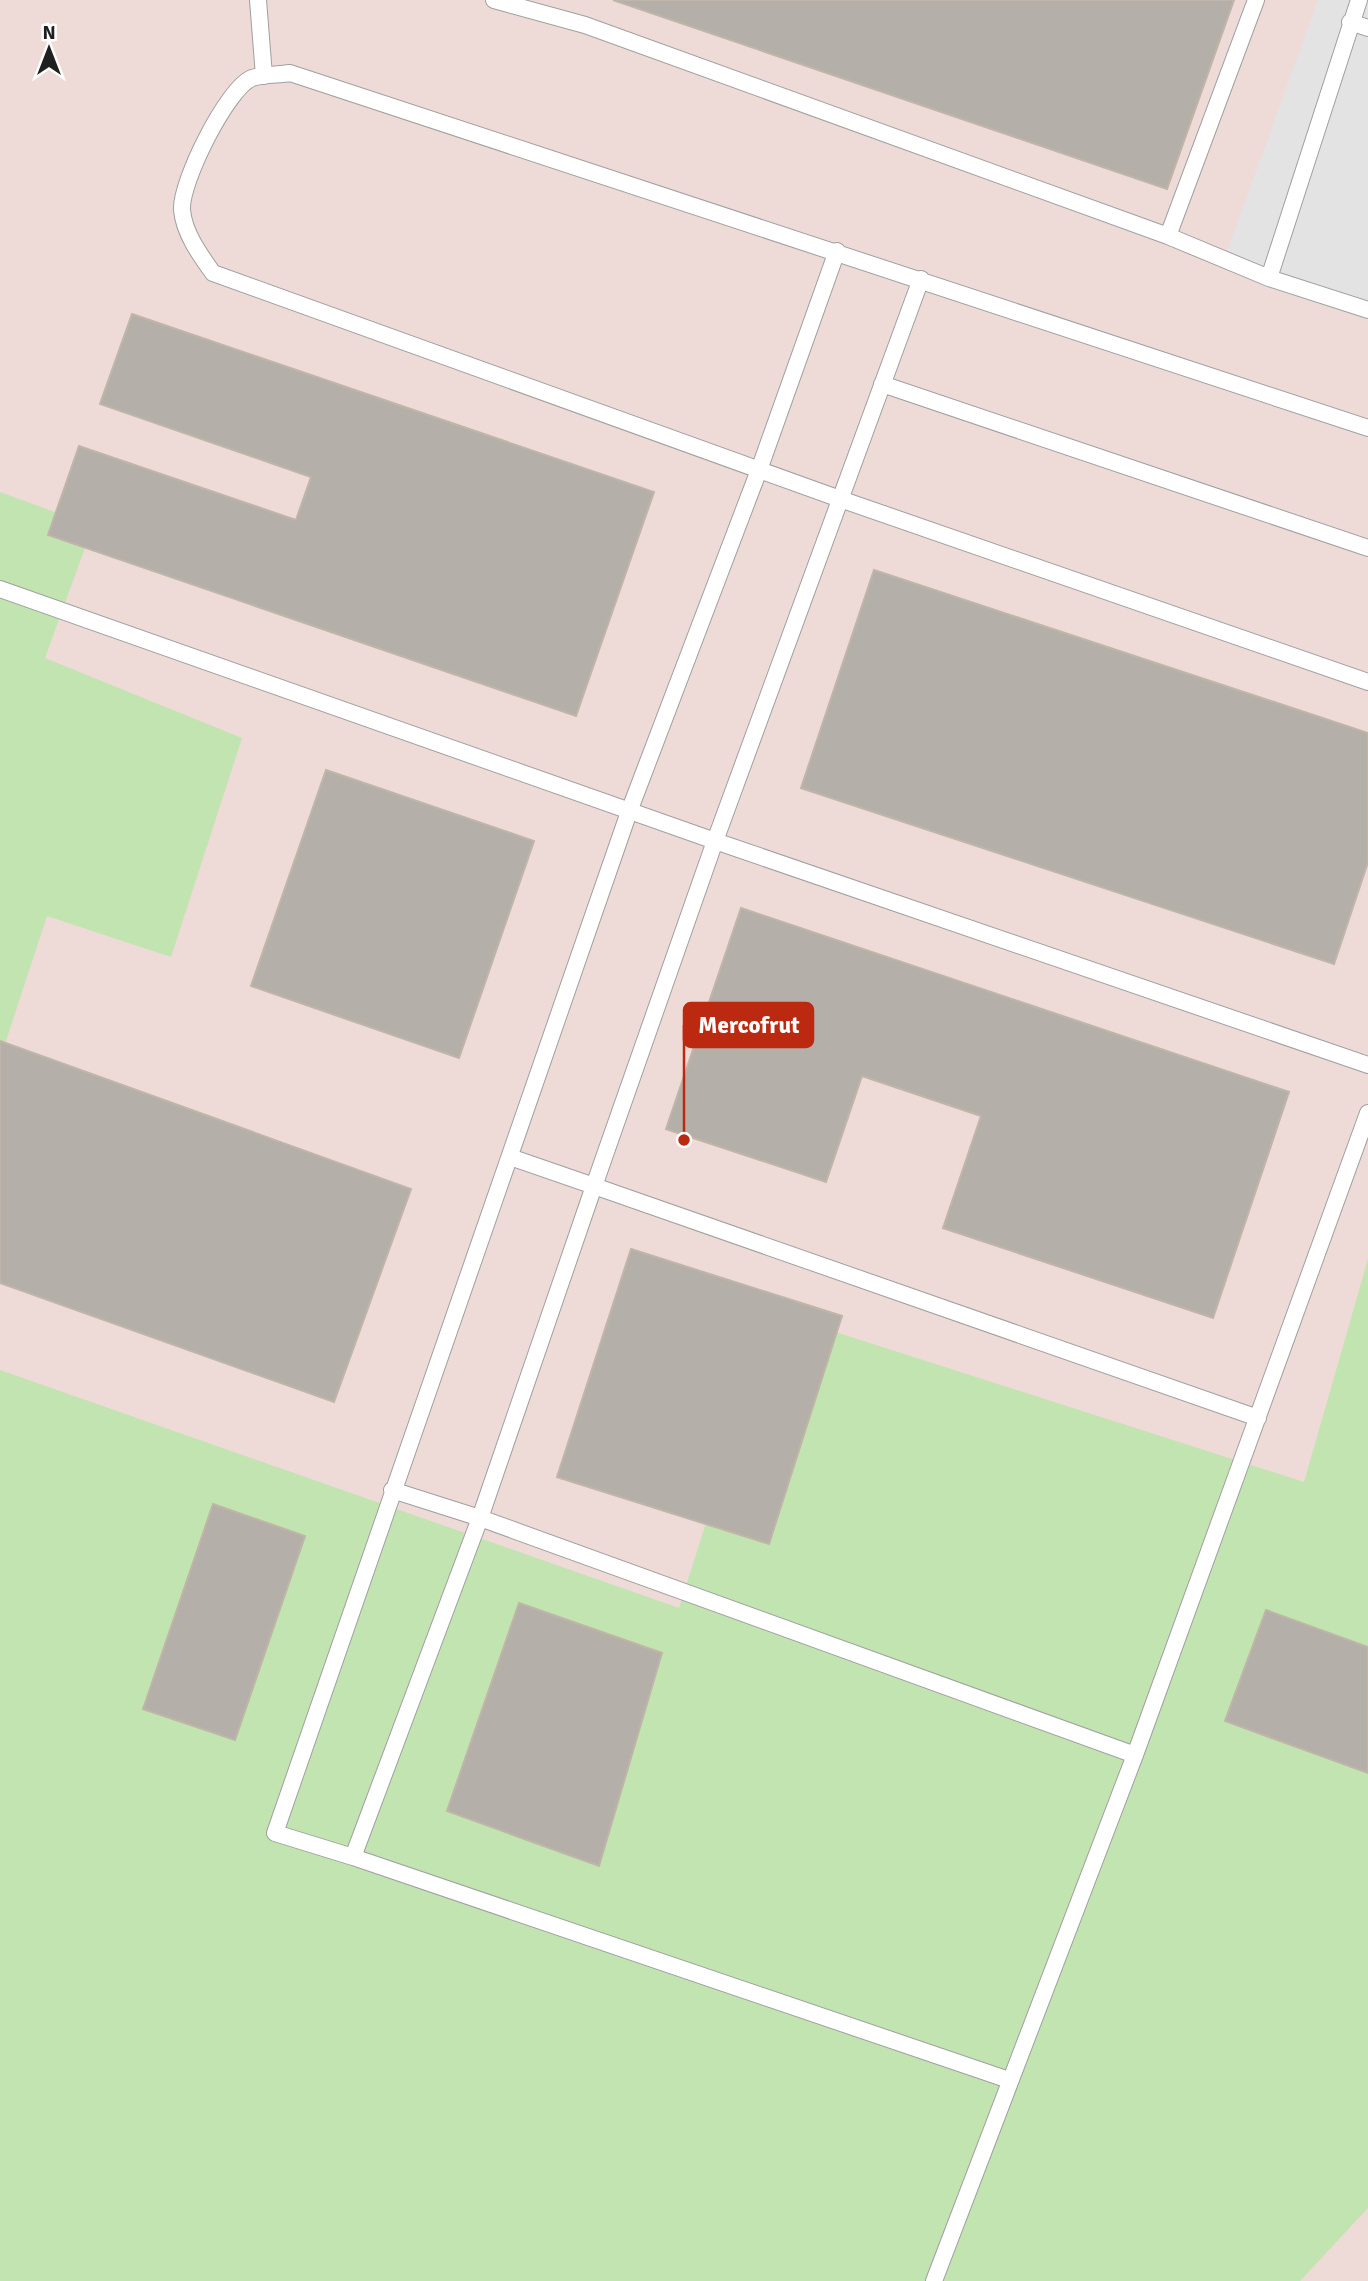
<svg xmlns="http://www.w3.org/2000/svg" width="1368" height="2281" font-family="Signika,sans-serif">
  <rect width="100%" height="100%" fill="#efede6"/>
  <path fill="#eedad6" d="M0,0h1368v2281h-1368z"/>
  <path fill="#c2e4b0" d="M0,492l93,34 -48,132 197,80 -71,219 -124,-41 -47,143z
    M1368,1259v949l-68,73h-1300v-911l679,238 94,-296 531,170z"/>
  <path fill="#e3e3e3" d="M1318,0h50v315l-147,-47z"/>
  <path fill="#b4afa8" stroke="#bfb6a9" stroke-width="2" d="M613,0h621l-67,189z
    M132,314l522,178 -78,224 -528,-181 31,-89 217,74 15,-43 -211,-73z
    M874,570l494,163v129l-34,102 -533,-176z
    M326,770l208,71 -75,217 -208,-72z
    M741,908l548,184 -76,226 -270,-90 38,-112 -119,-40 -36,106 -160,-53z
    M0,1041l411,148 -77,213 -334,-119z
    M631,1249l211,67 -73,228 -212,-67z
    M213,1504l92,32 -70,204 -92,-31z
    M519,1603l143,50 -63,213 -152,-55z
    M1266,1610l102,37v126l-143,-52z"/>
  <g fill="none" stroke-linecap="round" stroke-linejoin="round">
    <defs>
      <path id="service" d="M258,0l6,76
        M494,0l91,25 583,211 101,42
        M1359,0l-90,278 99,32
        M1350,22l18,6
        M1168,236l88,-236
        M921,279l-206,562 -121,345 664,232
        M882,384l486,164
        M1368,428l-1078,-355c-12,2 -27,1 -38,5 -25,10 -72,105 -70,132 2,23 18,45 31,63l627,226 528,183
        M0,589l715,252 653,224
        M510,1157l84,29 -114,332 -127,339 -78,-24 355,-1024 129,-339 78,-219
        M392,1490l88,28 655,237
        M353,1857l656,223
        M934,2281l201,-526 233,-642"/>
    </defs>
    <use href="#service" stroke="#a0a0a0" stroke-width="18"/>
    <use href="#service" stroke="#fff" stroke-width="16"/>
  </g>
  <path fill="none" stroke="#bc2911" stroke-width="2.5" d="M684 1140L684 1025"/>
  <circle fill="#bc2911" stroke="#fff" stroke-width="2.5" cx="684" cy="1140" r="7"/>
  <rect fill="#bc2911" stroke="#bc2911" stroke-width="2.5" x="684" y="1003" width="129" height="44" rx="7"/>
  <g font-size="23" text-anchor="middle" font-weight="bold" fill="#fff">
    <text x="749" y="1033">Mercofrut</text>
  </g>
  <g transform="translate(49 49)" stroke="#ffffff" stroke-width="5" paint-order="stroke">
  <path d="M0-5L12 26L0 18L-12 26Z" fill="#1f1f1f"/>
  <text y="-10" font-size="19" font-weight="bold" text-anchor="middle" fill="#1f1f1f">N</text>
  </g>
</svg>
